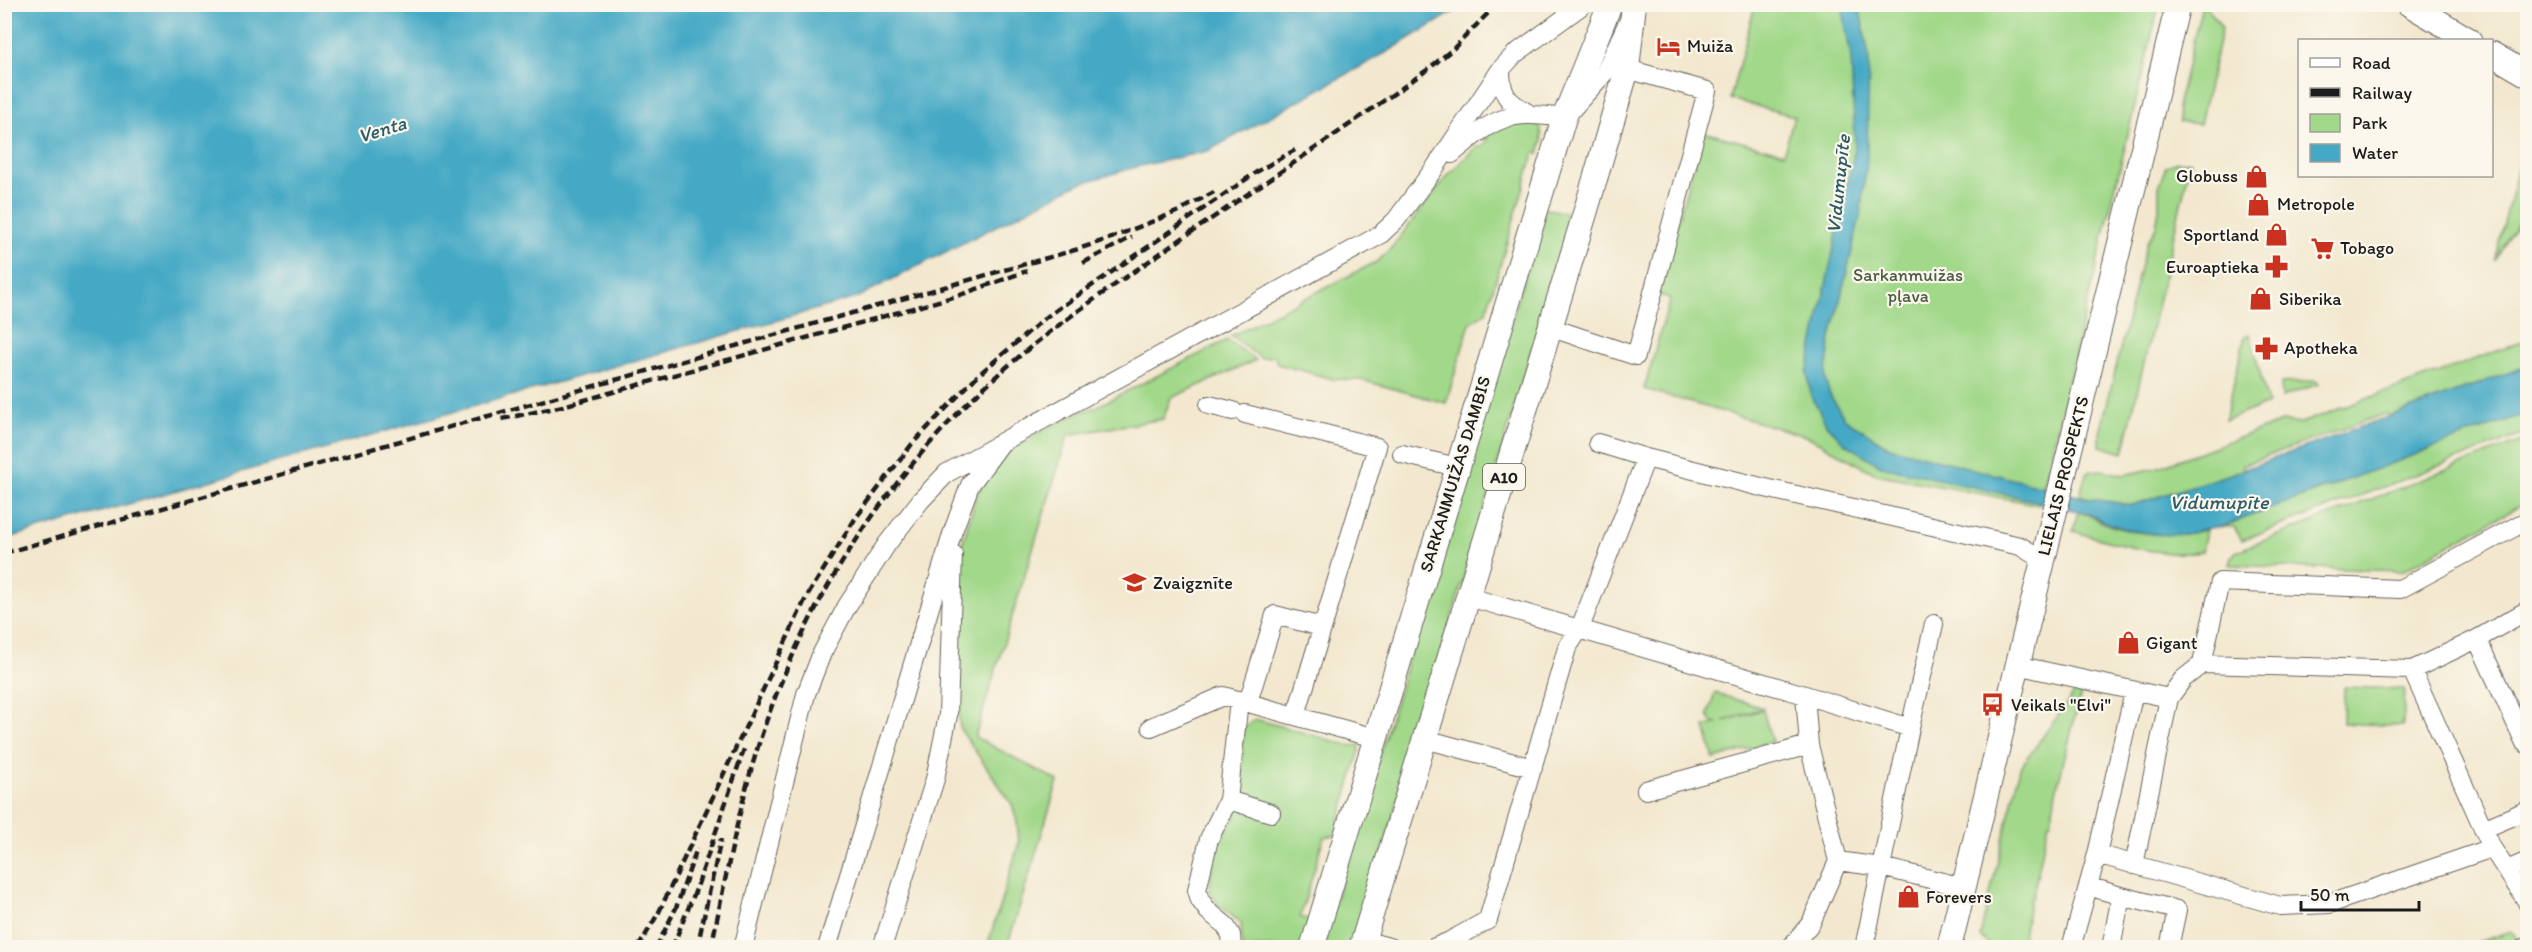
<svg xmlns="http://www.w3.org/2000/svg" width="2532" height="952" font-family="Itim,sans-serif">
  <rect width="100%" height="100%" fill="#fbf7ec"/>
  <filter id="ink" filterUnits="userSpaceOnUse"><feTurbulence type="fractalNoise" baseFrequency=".0167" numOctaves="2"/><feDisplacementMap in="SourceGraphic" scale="12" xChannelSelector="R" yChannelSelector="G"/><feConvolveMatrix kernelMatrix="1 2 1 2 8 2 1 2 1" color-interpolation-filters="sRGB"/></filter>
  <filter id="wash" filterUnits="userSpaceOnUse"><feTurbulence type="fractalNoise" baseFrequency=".008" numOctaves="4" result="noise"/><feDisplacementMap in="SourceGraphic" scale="24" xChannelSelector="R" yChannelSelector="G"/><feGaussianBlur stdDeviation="1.35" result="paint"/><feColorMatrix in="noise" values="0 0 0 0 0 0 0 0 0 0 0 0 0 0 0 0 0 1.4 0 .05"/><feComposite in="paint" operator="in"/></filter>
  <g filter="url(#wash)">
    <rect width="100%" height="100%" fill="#f3e8cf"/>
    <path fill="#a1d889" stroke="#5e7a52" stroke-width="1.5" d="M1755,5h404l-120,500 -163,-31 -67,-37 -165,-48 26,-90 -13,-5 46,-162 81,21 10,-37 -64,-17z
      M2202,5h4l16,23 -22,96 -21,-2 -2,-15z
      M1534,121l7,7 1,14 -3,12 -5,-1 -48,159 -16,11 -24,80 -85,-23 -28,-1 -56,-15 -2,-8 -14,2 -30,-22 145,-74 12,-10 61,-78 27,-27 7,-1 5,-7h-7l26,-15z
      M2527,149v57l-32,55 27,-111z
      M2191,161l-68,292 -23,-7v-13l39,-161 8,-30 9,-15 3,-17v-25l7,-19 11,-4z
      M1545,209l20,3 3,14 -214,721 -33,1z
      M2250,334l18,70 -43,16 20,-84z
      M1227,340l29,20 -85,38 -8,21 -95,16 -93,302 83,44 -51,166h-20l32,-104 -2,-21 -5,-18 -52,-75 -3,-37 1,-134 19,-65 9,-18 14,-17 40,-26 35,-18 21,-7z
      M2527,340v26l-137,50 -3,-3 -145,52 2,4 -13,5 -99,31 -42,-6 -10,-4 6,-21 4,-3 13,-1 21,5 32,-7 128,-47 17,2z
      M2316,381l3,3 -37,13 -1,-14z
      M2527,411v22l-285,107 -8,-13h-13z
      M2527,439v63l-125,69 -173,-6 2,-8 6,-6z
      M2078,511c11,3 19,10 30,14 32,10 66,12 98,5l-4,22c-43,6 -88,-9 -129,-21z
      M2344,687l61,2 -2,37 -60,-3z
      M2075,692l6,1 -25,99 -5,30h-2c-7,27 -10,49 -17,76h-2l-9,49h-30l-11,-11 40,-168z
      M1715,693l48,15 -40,13 40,-11 9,32 -58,17 -9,-32 12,-4 -6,-2 -3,-6z
      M1255,719l96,27 8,-1 1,5 -25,85 -11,2 -24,80 11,3 -8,27h-61l-1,-24 -23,-18 -9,-15 7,-49 20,-24 6,-33 1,-55z
      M2511,931l4,3 3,9 -14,4 -43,1z"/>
    <path fill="#45a9c5" stroke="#306270" stroke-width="1.5" d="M28,4h1437v1l-76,46 -181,100 -72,16 -58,17 -222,114 -851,241 -1,-528z
      M1842,5h17l10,52 -2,103 -7,57 -29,121 -6,41 5,16 15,24 44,28 201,52 42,6 99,-31 296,-108v47l-306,114c-11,-2 -24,6 -36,7 -33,3 -69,-4 -98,-21l-206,-47 -36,-22 -19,-20 -15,-29 -4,-21 48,-226 -4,-90z"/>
  </g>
  <g filter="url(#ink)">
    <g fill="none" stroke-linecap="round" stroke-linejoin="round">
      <defs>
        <path id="minor" d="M1501,69c0,25 5,32 27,44
          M1452,154c43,-37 55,-44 112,-36l41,-46 22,-48
          M1549,327l87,29 71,-265 -80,-22
          M1209,405l24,6
          M1245,414l132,33 -81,268
          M1598,443l48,15 115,29 259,59 23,14
          M1402,454l55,13
          M1469,597l336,98 105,33 -29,139 -43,-6 -27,62 -21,25
          M2477,639l48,104 3,-1
          M2202,664l210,6 65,-31 51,-29
          M2016,665l153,33
          M2412,670l80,178 36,55
          M1805,695l4,50 29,116
          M1248,702l27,-87 47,12
          M1151,727l72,-31 152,42
          M1910,728l24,-104
          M1425,739l108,29
          M1646,790l163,-45
          M1228,800l43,13
          M2483,829l45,-19
          M2097,854l183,52 49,-2 163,-56
          M2134,865l35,-167 14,-19 19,-15 18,-82 180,7 128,-69
          M2507,870l21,-9
          M2088,886l33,10
          M1363,940l29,8
          M743,948l63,-254 16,-41 25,-47 40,-62 34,-44 26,-27 49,-27
          M827,948l126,-417 17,-46 32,-43 378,-207 16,-15 38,-51 67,-100 14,-15 69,-50
          M882,948l53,-169 13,-64 5,-161
          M1232,948l-1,-13 -6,-10 -17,-14 -8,-11 -3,-10 12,-51 19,-39 11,-100
          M1433,948l17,-7 38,-21 79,-272 13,-20 66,-170
          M1864,948l17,-81 82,20
          M2071,948l26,-94 37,-162
          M2111,948l10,-52 56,14 -8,38
          M2524,948l4,-2"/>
        <path id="major" d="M2409,4l60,36
          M2492,54l36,21
          M1312,948l252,-830 46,-114
          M1361,948l225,-738 41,-141 7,-65
          M1949,948l229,-944"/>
      </defs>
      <use href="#minor" stroke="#67635b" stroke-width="20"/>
      <use href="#major" stroke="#67635b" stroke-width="26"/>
      <use href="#minor" stroke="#fff" stroke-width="18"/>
      <use href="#major" stroke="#fff" stroke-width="24"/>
      <path stroke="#1c1c1c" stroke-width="4.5" stroke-dasharray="9 4.5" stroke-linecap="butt" d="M1108,239l71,-28 35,-19
        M1083,263l49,-26
        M502,419l61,-13 397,-111 67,-24
        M4,553l1071,-303 39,-13
        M638,948l21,-36 147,-314 49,-79 57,-75 64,-67 69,-59 213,-147 37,-21
        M656,948l20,-40 21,-60
        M672,948l25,-61 47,-138
        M697,948l24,-109
        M711,948c18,-85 33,-172 65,-253 45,-115 115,-218 203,-303 58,-55 124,-99 189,-144 87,-59 174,-117 259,-178l27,-22 43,-44"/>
    </g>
  </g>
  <defs>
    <symbol id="hotel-bare" viewBox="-9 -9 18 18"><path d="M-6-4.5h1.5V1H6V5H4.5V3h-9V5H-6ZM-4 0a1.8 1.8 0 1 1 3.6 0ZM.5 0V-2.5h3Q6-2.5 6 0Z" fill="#c8321e" stroke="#fbf7ec" stroke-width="2.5" paint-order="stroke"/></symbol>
    <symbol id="shop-bare" viewBox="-9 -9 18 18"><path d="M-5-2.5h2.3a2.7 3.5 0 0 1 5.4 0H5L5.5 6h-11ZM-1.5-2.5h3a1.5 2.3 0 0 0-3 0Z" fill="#c8321e" stroke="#fbf7ec" stroke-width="2.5" paint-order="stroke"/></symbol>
    <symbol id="supermarket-bare" viewBox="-9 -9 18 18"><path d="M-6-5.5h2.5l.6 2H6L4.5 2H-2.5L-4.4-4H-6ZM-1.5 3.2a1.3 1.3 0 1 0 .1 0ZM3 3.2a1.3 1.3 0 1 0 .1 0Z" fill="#c8321e" stroke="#fbf7ec" stroke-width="2.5" paint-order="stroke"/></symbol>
    <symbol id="pharmacy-bare" viewBox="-9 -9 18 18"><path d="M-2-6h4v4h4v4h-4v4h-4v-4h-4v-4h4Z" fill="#c8321e" stroke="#fbf7ec" stroke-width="2.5" paint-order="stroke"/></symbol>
    <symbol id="school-bare" viewBox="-9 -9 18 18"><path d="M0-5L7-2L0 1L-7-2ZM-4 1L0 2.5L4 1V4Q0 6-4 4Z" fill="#c8321e" stroke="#fbf7ec" stroke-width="2.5" paint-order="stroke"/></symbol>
    <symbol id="bus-bare" viewBox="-9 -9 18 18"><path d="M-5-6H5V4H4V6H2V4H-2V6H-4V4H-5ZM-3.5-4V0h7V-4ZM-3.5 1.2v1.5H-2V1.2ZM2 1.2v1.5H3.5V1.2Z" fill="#c8321e" stroke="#fbf7ec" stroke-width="2.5" paint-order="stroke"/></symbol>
  </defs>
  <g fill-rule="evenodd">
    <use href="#hotel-bare" x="1652" y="30" width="33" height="33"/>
    <use href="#shop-bare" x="2240" y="160" width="33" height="33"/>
    <use href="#shop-bare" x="2242" y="188" width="33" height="33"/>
    <use href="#shop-bare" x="2260" y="218" width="33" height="33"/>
    <use href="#supermarket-bare" x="2306" y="232" width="33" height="33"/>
    <use href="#pharmacy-bare" x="2260" y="250" width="33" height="33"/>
    <use href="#shop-bare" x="2244" y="282" width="33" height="33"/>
    <use href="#pharmacy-bare" x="2250" y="332" width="33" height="33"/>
    <use href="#school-bare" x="1118" y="566" width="33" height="33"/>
    <use href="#shop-bare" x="2112" y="626" width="33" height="33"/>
    <use href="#bus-bare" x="1976" y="688" width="33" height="33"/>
    <use href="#shop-bare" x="1892" y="880" width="33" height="33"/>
  </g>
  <g text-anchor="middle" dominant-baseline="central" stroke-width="4.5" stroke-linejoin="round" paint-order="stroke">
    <rect fill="#fbf7ec" stroke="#5f5e5a" stroke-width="1.5" x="1483" y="464" width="42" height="26" rx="4.5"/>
    <g font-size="16" font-weight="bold" fill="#1c1c1c">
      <text x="1504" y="477">A10</text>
    </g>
    <g font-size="18" fill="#1c1c1c" stroke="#fbf7ec" text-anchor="start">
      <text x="1687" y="46">Muiža</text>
      <text x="2238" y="176" text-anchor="end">Globuss</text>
      <text x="2277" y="204">Metropole</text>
      <text x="2259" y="235" text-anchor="end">Sportland</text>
      <text x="2340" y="248">Tobago</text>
      <text x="2259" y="267" text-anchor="end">Euroaptieka</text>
      <text x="2279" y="299">Siberika</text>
      <text x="2284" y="348">Apotheka</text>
      <text x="1153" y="583">Zvaigznīte</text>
      <text x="2146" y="643">Gigant</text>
      <text x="2011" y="705">Veikals "Elvi"</text>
      <text x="1926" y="897">Forevers</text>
    </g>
    <g font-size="18" fill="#4b5e42" stroke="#fbf7ec">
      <text x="1908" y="275">Sarkanmuižas<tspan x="1908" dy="21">pļava</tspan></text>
    </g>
    <g font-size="18" fill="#1c1c1c" stroke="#fbf7ec">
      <text transform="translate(1455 474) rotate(-73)">SARKANMUIŽAS DAMBIS</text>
      <text transform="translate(2063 476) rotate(-76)">LIELAIS PROSPEKTS</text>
    </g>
    <g font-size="20" font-style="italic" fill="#2e5b68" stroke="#fbf7ec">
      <text transform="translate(382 129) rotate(-17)">Venta</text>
      <text transform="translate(1838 184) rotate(-84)">Vidumupīte</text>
      <text x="2219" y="502">Vidumupīte</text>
    </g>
  </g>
  <rect width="2532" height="952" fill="none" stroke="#fbf7ec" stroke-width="24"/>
  <rect x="2298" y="39" width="195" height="138" fill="#fbf7ec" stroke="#a29f99" stroke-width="1.5"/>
  <rect x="2310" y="58" width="30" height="9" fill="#ffffff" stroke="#a29f99" stroke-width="1.5"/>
  <text x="2352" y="69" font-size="18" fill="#1c1c1c">Road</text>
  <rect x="2310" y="88" width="30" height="9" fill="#1c1c1c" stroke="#a29f99" stroke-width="1.5"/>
  <text x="2352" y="99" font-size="18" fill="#1c1c1c">Railway</text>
  <rect x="2310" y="114" width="30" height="18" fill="#a1d889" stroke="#a29f99" stroke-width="1.5"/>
  <text x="2352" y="129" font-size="18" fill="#1c1c1c">Park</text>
  <rect x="2310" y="144" width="30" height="18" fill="#45a9c5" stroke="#a29f99" stroke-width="1.5"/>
  <text x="2352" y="159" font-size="18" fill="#1c1c1c">Water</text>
  <path d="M2301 901v9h118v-9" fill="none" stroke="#1c1c1c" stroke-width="3"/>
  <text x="2310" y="901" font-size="18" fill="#1c1c1c" stroke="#fbf7ec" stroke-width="4.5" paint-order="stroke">50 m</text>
</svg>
